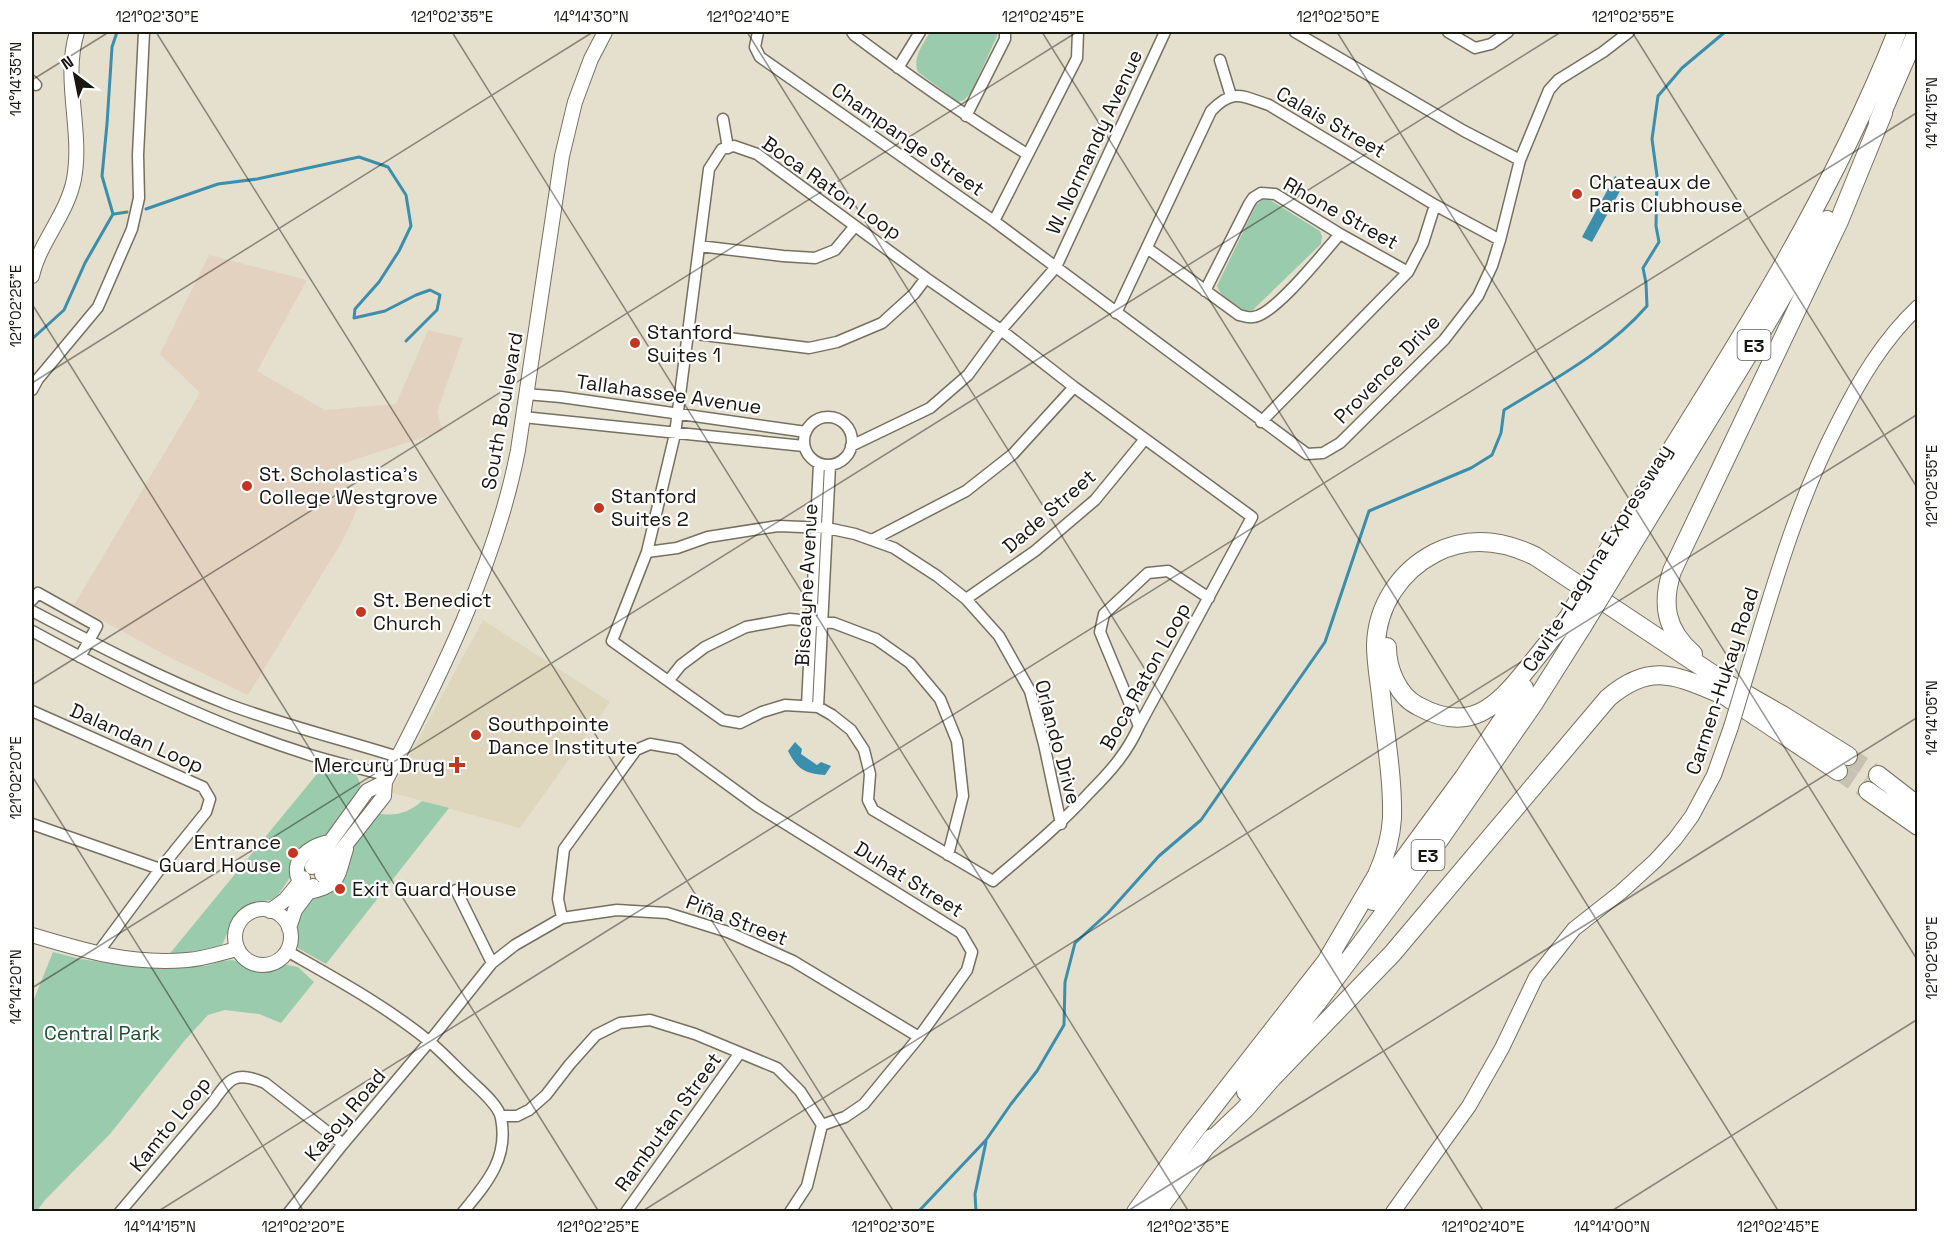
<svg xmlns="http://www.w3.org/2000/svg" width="1949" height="1243" font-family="'Space Grotesk',sans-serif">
  <rect width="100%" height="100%" fill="#e5dfce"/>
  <path fill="#ded6bd" d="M483,620l127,82 -90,126 -130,-36z"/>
  <path fill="#e4d2c1" d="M209,255l98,25 -50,91 68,39 71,-6 32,-74 35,8 -26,74 6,19 -102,33 17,43 -15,33 -95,155 -79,-38 -95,-52 126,-212 -40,-39z"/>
  <path fill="#9acbac" d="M930,32h67v4l-26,57 -7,7 -6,2 -40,-30c-6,-15 5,-27 12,-40z
    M1262,200h8l50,31 2,5 -1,8 -61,59 -7,7 -8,1c-10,-7 -24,-13 -28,-25l39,-81z
    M326,763c20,6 33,4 35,27l-23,33 -47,53 -13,19 -7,5 -20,3 -12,8 -6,9 -11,25 -6,4 -49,8z
    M422,801l27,7 -123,156 -30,-17 -3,-24 84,-110c18,4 31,0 45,-12z
    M53,952l27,7 49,7 35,2 42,-2 16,-5 11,-1 19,8h20l10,-4 16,3 16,15 -33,41 -22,-9 -34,-4 -17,5 -23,25 -75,94 -65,66 -8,11 -5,1v-208z"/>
  <path fill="#3b8eac" d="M1615,176l10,6 -33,60 -10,-5z
    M795,742l7,7 -1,5 16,11 4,-3 10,4 -6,9c-21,-2 -27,-5 -37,-24z"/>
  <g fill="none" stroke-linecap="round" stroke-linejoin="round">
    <path stroke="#3b8eac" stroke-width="3" d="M146,209l72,-25 39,-5 102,-22 29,10 18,28 5,31 -12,25 -20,31 -24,27 -1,9 31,-7 31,-16 14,-5 10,5 -3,15 -31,31
      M114,214l13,-2
      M32,339l32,-29 21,-47 28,-49 -11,-38 5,-52 5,-77 5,-15
      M918,1212l68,-72 25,-36 26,-33 27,-46 1,-43 10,-39 33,-30 51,-57 42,-36 124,-178 44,-131 102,-43 21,-13 9,-22 3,-23c49,-30 105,-60 143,-104l-1,-23 -3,-15 16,-26 -3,-16 1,-50 -5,-37 6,-43 24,-28 43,-36
      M976,1212l-1,-18 11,-52"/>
    <path stroke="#c6c1b2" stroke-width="18" stroke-dasharray="18 9" stroke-linecap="butt" d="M1848,756l30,19
      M1838,771l30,20"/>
    <defs>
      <path id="street" d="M758,32l-3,15 5,10 234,164 313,233 16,-1 17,-10 104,-103 34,-44 14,-30 8,-26 20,-80 29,-70 9,-10 45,-28 26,-20
        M852,32l2,3c56,42 113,82 173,119
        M1295,32l169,99 56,29
        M1448,32l27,16 16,-4 17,-12
        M1220,60l11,36
        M898,68l22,-36
        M32,81l4,4
        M966,116l39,-77v-7
        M723,119l5,29
        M734,146l23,8 169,124 75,52 73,57 178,130 -113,209c-12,27 -29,46 -50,67 -30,33 -62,59 -96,88l-120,-71 -5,-10 2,-26 -6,-24 -13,-20 -19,-15 -14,-8 -33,-2 -23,7 -22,11 -17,-3 -111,-79 35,-89 28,-118 34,-265 13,-20z
        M994,221l83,-163 1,-26
        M699,246l84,10 32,2 20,-8 20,-24
        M1147,248l92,67c4,1 10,3 14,2 21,-1 71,-65 87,-83
        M1205,291l44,-87 4,-6 8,-5 14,1 65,40 68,38
        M1116,313l95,-202c22,-23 31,-15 58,-6l166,100 65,35
        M688,333l121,15 28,-6 45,-19 32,-29 12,-16
        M32,390l6,-11 60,-72 34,-78 7,-31 -1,-43 6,-123
        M526,394l35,3 245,35
        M523,417l281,29
        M804 441a24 24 0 1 1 48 0a24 24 0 1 1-48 0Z
        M1261,422l147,-150 15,-29 12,-38
        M851,446l79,-38 38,-33 33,-45 55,-63 109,-235
        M872,540l94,-49 47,-37 61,-67
        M647,552l30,-4 31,-11 70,-11 49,2 28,6 39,14 43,28 29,23 33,37 31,55 14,53 17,80
        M966,599l69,-48 60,-51 50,-61
        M32,600l6,-7 59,33 -17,31
        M32,611c63,33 128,67 195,93 56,21 114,35 171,53
        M32,631c86,47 177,92 272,122 27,9 56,15 84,23
        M669,680l12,-15 24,-18 41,-20 44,-8 21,2 23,2 42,16 34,24 30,36 17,42 6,55 -15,59
        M807,706l12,-242
        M818,707l12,-242
        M32,711l171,76 7,12 -4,13 -46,57 -63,85
        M1139,726l-39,-94 4,-18 44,-41 20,-2 41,27
        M32,824l128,45
        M456,890l36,73
        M562,918l-4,-19 6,-50 72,-99 14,-6 29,5 78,57 204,127 11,19 -5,18 -48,67 -55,67 -19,13 -23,8
        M287,951c49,28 99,55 143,91 14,12 26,25 40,38 9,9 29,25 31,38 8,40 -14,65 -38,94
        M501,1116h16l12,-6 17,-15 24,-31 26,-29 24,-12 30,-3 45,14 82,34 23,23 22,34 -15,61 -17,26
        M120,1212l93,-110c17,-25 23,-31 52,-19l78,61
        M289,1212l54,-68 86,-102 63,-79 23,-18 47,-27 55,-8 50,3 61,19 65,29 126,76
        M626,1212l113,-158"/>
      <path id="secondary" d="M32,276c8,-35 35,-61 42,-97 9,-49 -12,-99 3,-147
        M1746,677c26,-86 50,-173 92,-254 21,-42 45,-83 80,-116
        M330,842c-28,5 -46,27 -22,50 33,-6 29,-16 38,-43
        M312,867l55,-76 18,-9
        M322,875l62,-79 1,-14c54,-103 111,-218 133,-332l44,-294 13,-54 16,-43 14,-27
        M235 937a28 28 0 1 1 56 0a28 28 0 1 1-56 0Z
        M270,911l15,-11 18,-22
        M289,928l6,-18 18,-24
        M32,935c53,16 99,30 155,25 17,-1 34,-7 50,-11
        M1393,1212l76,-106 33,-58 34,-71 38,-48 47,-37 34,-31 20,-22 17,-23 22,-41 17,-48"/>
      <path id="highway" d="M1878,122l39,-90
        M1601,562c107,-172 221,-341 296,-530
        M1616,571l136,-223 75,-128
        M1387,647c0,22 11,49 31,59 51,28 78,2 109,-37 14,-17 27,-34 41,-51
        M1693,654c-27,-24 -32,-49 -21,-83l167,-350 44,-108
        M1724,695l114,76
        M1878,775l40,31
        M1868,791l50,35
        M1373,901l91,-124 60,-89
        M1326,962l51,-87c8,-18 14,-38 15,-57 1,-41 -7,-83 -11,-123 -2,-17 -5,-33 -5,-50 1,-39 24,-74 59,-92 33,-17 67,-13 100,3l191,127 56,32 66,41
        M1246,1092l70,-88 123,-164 95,-137 48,-76
        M1205,1147l40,-38 27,-31 120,-124 216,-256c42,-36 67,-23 113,-4
        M1136,1212l55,-77 142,-182
        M1156,1212l56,-74"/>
    </defs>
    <use href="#street" stroke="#757060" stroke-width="13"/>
    <use href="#secondary" stroke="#757060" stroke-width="16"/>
    <use href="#highway" stroke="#757060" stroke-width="20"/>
    <use href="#street" stroke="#fff" stroke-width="10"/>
    <use href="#secondary" stroke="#fff" stroke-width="14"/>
    <use href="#highway" stroke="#fff" stroke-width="18"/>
    <defs>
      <path id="secondary-bridge" d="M1731,727l15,-50"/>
      <path id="highway-bridge" d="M1568,618l33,-56
        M1582,627l34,-56"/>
    </defs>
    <use href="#secondary-bridge" stroke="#757060" stroke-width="16" stroke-linecap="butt"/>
    <use href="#highway-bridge" stroke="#757060" stroke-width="20" stroke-linecap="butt"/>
    <use href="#secondary-bridge" stroke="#fff" stroke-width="14"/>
    <use href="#highway-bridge" stroke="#fff" stroke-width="18"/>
  </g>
  <path fill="none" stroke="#181710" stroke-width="1.5" stroke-opacity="0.45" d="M156,32l738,1180M452,32l737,1180M747,32l737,1180M1042,32l737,1180M1337,32l581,929M1632,32l286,457M32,80l77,-48M32,304l567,908M32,383l561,-351M32,685l1045,-653M32,776l272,436M32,988l1529,-956M157,1212l1761,-1100M641,1212l1277,-798M1126,1212l792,-495M1610,1212l308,-193"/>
  <g fill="#c23720" stroke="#fff" stroke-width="2">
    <circle cx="1577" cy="194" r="6"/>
    <circle cx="635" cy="343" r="6"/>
    <circle cx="247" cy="486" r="6"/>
    <circle cx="599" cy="508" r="6"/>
    <circle cx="361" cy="612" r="6"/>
    <circle cx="476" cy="735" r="6"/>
    <path d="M454 756h6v6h6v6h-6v6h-6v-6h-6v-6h6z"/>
    <circle cx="293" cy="853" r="6"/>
    <circle cx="340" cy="889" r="6"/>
  </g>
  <g text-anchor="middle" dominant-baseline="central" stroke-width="4.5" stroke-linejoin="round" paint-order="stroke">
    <g fill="#fff" stroke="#5d5d58" stroke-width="1.5">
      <rect x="1737.5" y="330" width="33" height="30" rx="4.5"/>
      <rect x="1411.5" y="840" width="33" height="30" rx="4.5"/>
    </g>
    <g font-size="18" font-weight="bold" fill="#181710">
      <text x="1754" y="345">E3</text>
      <text x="1428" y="855">E3</text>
    </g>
    <g font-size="20" fill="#181710" stroke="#fff">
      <text transform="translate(1331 122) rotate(30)">Calais Street</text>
      <text transform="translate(908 139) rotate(35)">Champange Street</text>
      <text transform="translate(1094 142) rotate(-65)">W. Normandy Avenue</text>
      <text transform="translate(832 188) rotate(35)">Boca Raton Loop</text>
      <text transform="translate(1341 213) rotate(29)">Rhone Street</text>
      <text transform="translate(1387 369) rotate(-46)">Provence Drive</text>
      <text transform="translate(669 394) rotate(8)">Tallahassee Avenue</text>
      <text transform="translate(502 411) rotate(-80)">South Boulevard</text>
      <text transform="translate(1049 511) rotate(-41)">Dade Street</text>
      <text transform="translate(1597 558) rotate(-58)">Cavite–Laguna Expressway</text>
      <text transform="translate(806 585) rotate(-87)">Biscayne Avenue</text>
      <text transform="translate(1145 676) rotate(-61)">Boca Raton Loop</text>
      <text transform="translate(1722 681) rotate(-72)">Carmen-Hukay Road</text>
      <text transform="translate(137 738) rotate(24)">Dalandan Loop</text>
      <text transform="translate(1058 742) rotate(75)">Orlando Drive</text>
      <text transform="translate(909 879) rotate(32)">Duhat Street</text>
      <text transform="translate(737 920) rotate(21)">Piña Street</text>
      <text transform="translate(345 1115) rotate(-50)">Kasoy Road</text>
      <text transform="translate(668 1122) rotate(-54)">Rambutan Street</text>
      <text transform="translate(170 1124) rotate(-51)">Kamto Loop</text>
    </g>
    <g font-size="20" fill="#181710" stroke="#fff" text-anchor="start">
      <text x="1589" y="182">Chateaux de<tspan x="1589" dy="23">Paris Clubhouse</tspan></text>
      <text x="647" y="332">Stanford<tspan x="647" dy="23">Suites 1</tspan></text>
      <text x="259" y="474">St. Scholastica's<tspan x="259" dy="23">College Westgrove</tspan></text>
      <text x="611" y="496">Stanford<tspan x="611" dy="23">Suites 2</tspan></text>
      <text x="373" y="600">St. Benedict<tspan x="373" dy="23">Church</tspan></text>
      <text x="488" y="724">Southpointe<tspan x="488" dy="23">Dance Institute</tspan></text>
      <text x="445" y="765" text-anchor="end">Mercury Drug</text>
      <text x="281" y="842" text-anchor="end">Entrance<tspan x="281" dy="23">Guard House</tspan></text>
      <text x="352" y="889">Exit Guard House</text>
    </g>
    <g font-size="20" fill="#1c4f33" stroke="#fff">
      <text x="102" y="1033">Central Park</text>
    </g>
  </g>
  <rect width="1949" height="1243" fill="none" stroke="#ffffff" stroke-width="66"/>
  <g transform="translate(75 75) rotate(328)" stroke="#ffffff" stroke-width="4.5" paint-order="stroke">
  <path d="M0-4.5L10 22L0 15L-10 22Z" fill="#181710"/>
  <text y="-9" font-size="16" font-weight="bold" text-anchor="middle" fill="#181710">N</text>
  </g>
  <rect x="33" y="33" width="1883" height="1177" fill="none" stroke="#181710" stroke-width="2"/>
  <g font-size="15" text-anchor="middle" fill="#181710">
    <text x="157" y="22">121°02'30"E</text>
    <text x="452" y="22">121°02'35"E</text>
    <text x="591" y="22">14°14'30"N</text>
    <text x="748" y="22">121°02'40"E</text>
    <text x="1043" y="22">121°02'45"E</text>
    <text x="1338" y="22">121°02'50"E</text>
    <text x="1633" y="22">121°02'55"E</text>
    <text transform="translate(16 79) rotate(-90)" y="5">14°14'35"N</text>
    <text transform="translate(1932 113) rotate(-90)" y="5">14°14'15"N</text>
    <text transform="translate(16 306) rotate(-90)" y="5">121°02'25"E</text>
    <text transform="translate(1932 486) rotate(-90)" y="5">121°02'55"E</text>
    <text transform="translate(1932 718) rotate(-90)" y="5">14°14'05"N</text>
    <text transform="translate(16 778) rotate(-90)" y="5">121°02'20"E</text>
    <text transform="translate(1932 958) rotate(-90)" y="5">121°02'50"E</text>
    <text transform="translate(16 987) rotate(-90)" y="5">14°14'20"N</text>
    <text x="160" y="1232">14°14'15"N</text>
    <text x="303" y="1232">121°02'20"E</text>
    <text x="598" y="1232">121°02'25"E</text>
    <text x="893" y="1232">121°02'30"E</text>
    <text x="1188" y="1232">121°02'35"E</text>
    <text x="1483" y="1232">121°02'40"E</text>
    <text x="1612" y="1232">14°14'00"N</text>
    <text x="1778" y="1232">121°02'45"E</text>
  </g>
</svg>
